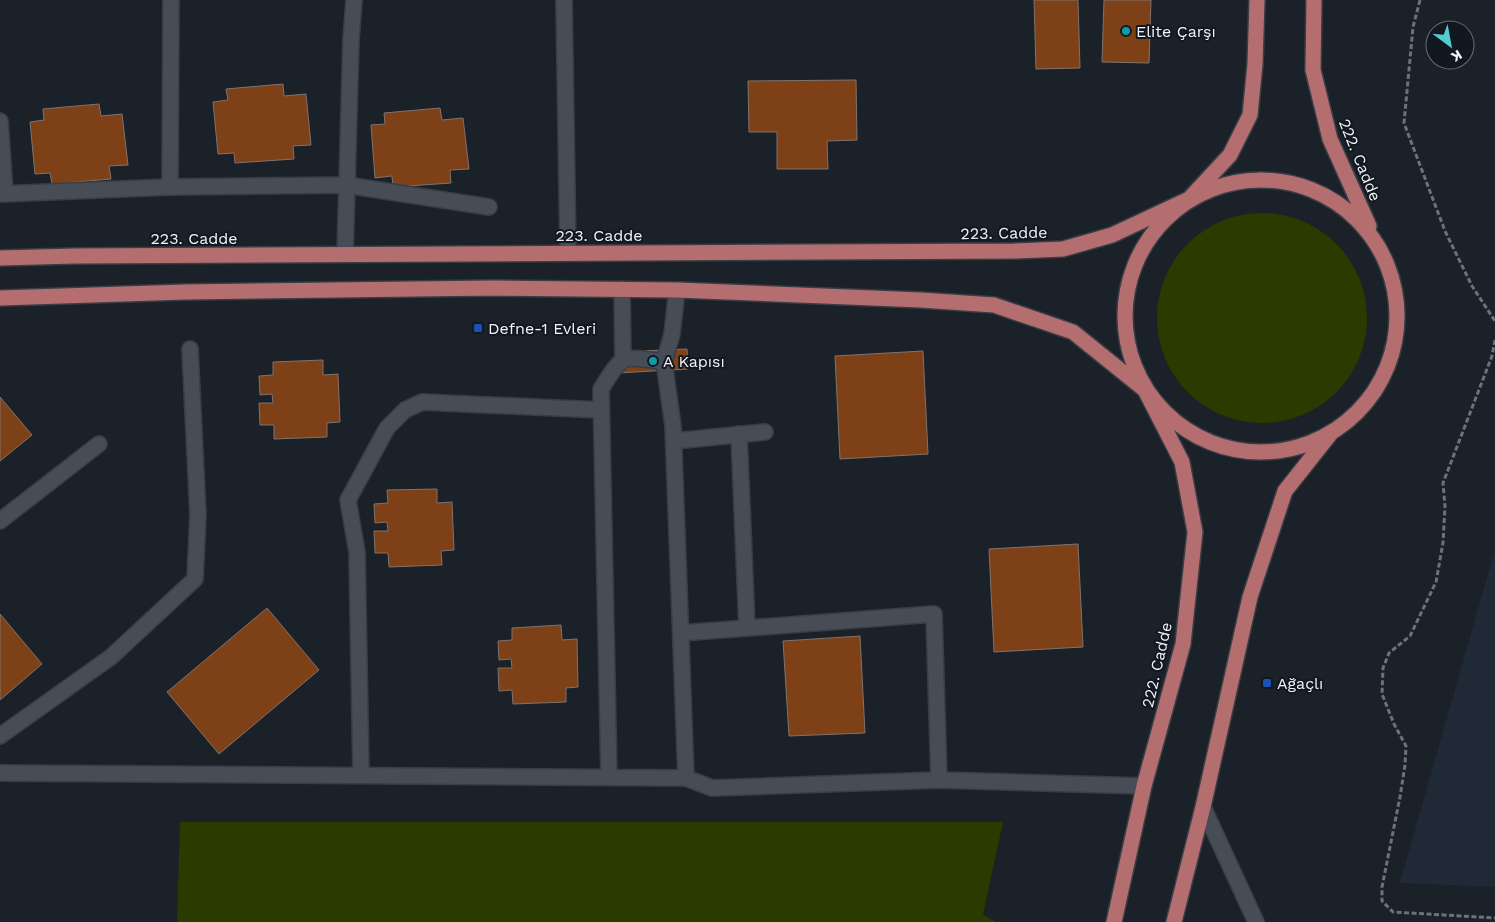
<svg xmlns="http://www.w3.org/2000/svg" width="1495" height="922" font-family="'Work Sans',sans-serif">
  <rect width="100%" height="100%" fill="#1b2129"/>
  <path fill="#202a37" d="M1495,550v337l-95,-4z"/>
  <path fill="#2a3b00" d="M1157 318a105 105 0 1 1 210 0a105 105 0 1 1-210 0Z
    M180,822h823l-20,93 13,7h-819z"/>
  <path fill="#7e4117" stroke="#7f736d" d="M1034,0h44l2,68 -44,1z
    M1104,0h47l-2,63 -47,-1z
    M856,80l1,60 -30,1 1,28h-51v-37h-28l-1,-51z
    M283,84l1,12 22,-2 5,51 -18,1 1,13 -59,4 -1,-10 -16,1 -5,-52 15,-2 -2,-11z
    M99,104l2,12 21,-2 6,51 -19,1 2,13 -59,5 -2,-11 -15,1 -5,-52 14,-2 -1,-11z
    M440,108l2,12 21,-2 6,51 -19,1 1,13 -58,4 -1,-11 -17,2 -4,-53 14,-1 -1,-11z
    M687,349l1,20 -70,4 -1,-21z
    M923,351l5,103 -88,5 -5,-103z
    M323,360v15l15,-1 2,48 -13,1v14l-53,2v-14h-14l-1,-22h14l-1,-9 -12,1 -1,-19 14,-1v-13z
    M0,397l32,38 -32,26z
    M437,489v14l15,-1 2,48 -13,1 1,14 -53,2 -1,-14h-13l-1,-22h14l-1,-9 -12,1 -1,-19 14,-1 -1,-13z
    M1078,544l5,103 -89,5 -5,-103z
    M267,608l52,62 -100,84 -52,-62z
    M0,614l42,50 -42,36z
    M561,625l1,15 15,-1 1,48 -12,1v14l-53,2 -1,-14 -13,1 -1,-23h14l-1,-9 -12,1 -1,-19 14,-1v-12z
    M860,636l5,97 -76,3 -6,-95z"/>
  <g fill="none" stroke-linecap="round" stroke-linejoin="round">
    <defs>
      <path id="minor" d="M564,0l4,253
        M0,121l5,72
        M170,187l1,-187
        M0,194l170,-7 176,-2 143,22
        M345,254l6,-214 3,-40
        M622,289l1,71
        M664,362l8,-28 5,-44
        M739,434l8,194
        M674,441l91,-9
        M0,521l99,-77
        M681,633l253,-19 5,166
        M0,736l111,-79 84,-78 3,-64 -8,-166
        M0,773l686,5 26,10 227,-8 205,6
        M361,775l-4,-223 -9,-52 39,-72 18,-18 17,-8 179,8
        M609,777l-8,-388c6,-9 13,-23 22,-29 7,-4 33,1 41,2l9,64 13,352
        M1203,807l53,115"/>
      <path id="major" d="M1314,0l-1,70 17,69 39,87
        M1125 316a136 136 0 1 1 272 0a136 136 0 1 1-272 0Z
        M0,258l75,-2 940,-5 48,-2 49,-14 77,-36 41,-44 20,-40 5,-51 2,-64
        M0,298l185,-6 310,-4 182,2 244,10 73,5 79,27 72,58 37,72 13,70 -12,112 -39,142 -30,136
        M1174,922l29,-115 47,-210 35,-106 46,-58"/>
    </defs>
    <use href="#minor" stroke="#393d45" stroke-width="18"/>
    <use href="#major" stroke="#393d45" stroke-width="18"/>
    <path stroke="#6c7279" stroke-width="3" stroke-dasharray="5 2.5" stroke-linecap="butt" d="M1420,0l-7,27 -9,96 41,108 27,55 23,35
      M1495,340l-3,16 -49,127 2,23 -2,37 -7,39 -26,54 -21,17 -6,15 -1,26 12,30 12,22 -1,19 -5,32 -18,90v14l11,11 102,6"/>
    <use href="#minor" stroke="#464d56" stroke-width="15"/>
    <use href="#major" stroke="#b46e6f" stroke-width="15"/>
  </g>
  <g fill="#0f9aa8" stroke="#12181f" stroke-width="2">
    <circle cx="1126" cy="31" r="5"/>
    <circle cx="653" cy="361" r="5"/>
  </g>
  <g fill="#1a4fb4" stroke="#12181f" stroke-width="2">
    <rect x="473" y="323" width="10" height="10" rx="2.5"/>
    <rect x="1262" y="678" width="10" height="10" rx="2.5"/>
  </g>
  <g text-anchor="middle" dominant-baseline="central" stroke-width="4" stroke-linejoin="round" paint-order="stroke">
    <g font-size="16" fill="#f0f4fa" stroke="#12181f" text-anchor="start">
      <text x="1136" y="31">Elite Çarşı</text>
      <text x="488" y="328">Defne-1 Evleri</text>
      <text x="663" y="361">A Kapısı</text>
      <text x="1277" y="683">Ağaçlı</text>
    </g>
    <g font-size="16" fill="#f0f4fa" stroke="#12181f">
      <text transform="translate(1360 160) rotate(68)">222. Cadde</text>
      <text transform="translate(1004 233) rotate(-1)">223. Cadde</text>
      <text x="599" y="235">223. Cadde</text>
      <text x="194" y="238">223. Cadde</text>
      <text transform="translate(1157 665) rotate(-77)">222. Cadde</text>
    </g>
  </g>
  <g transform="translate(1450 45) rotate(148)"><circle r="24" fill="#12181f" stroke="#6b7077"/>
  <path d="M0-4L9 19L0 12L-9 19Z" fill="#52ccd0"/>
  <text y="-8" font-size="14" font-weight="bold" text-anchor="middle" fill="#f0f4fa">K</text>
  </g>
</svg>
